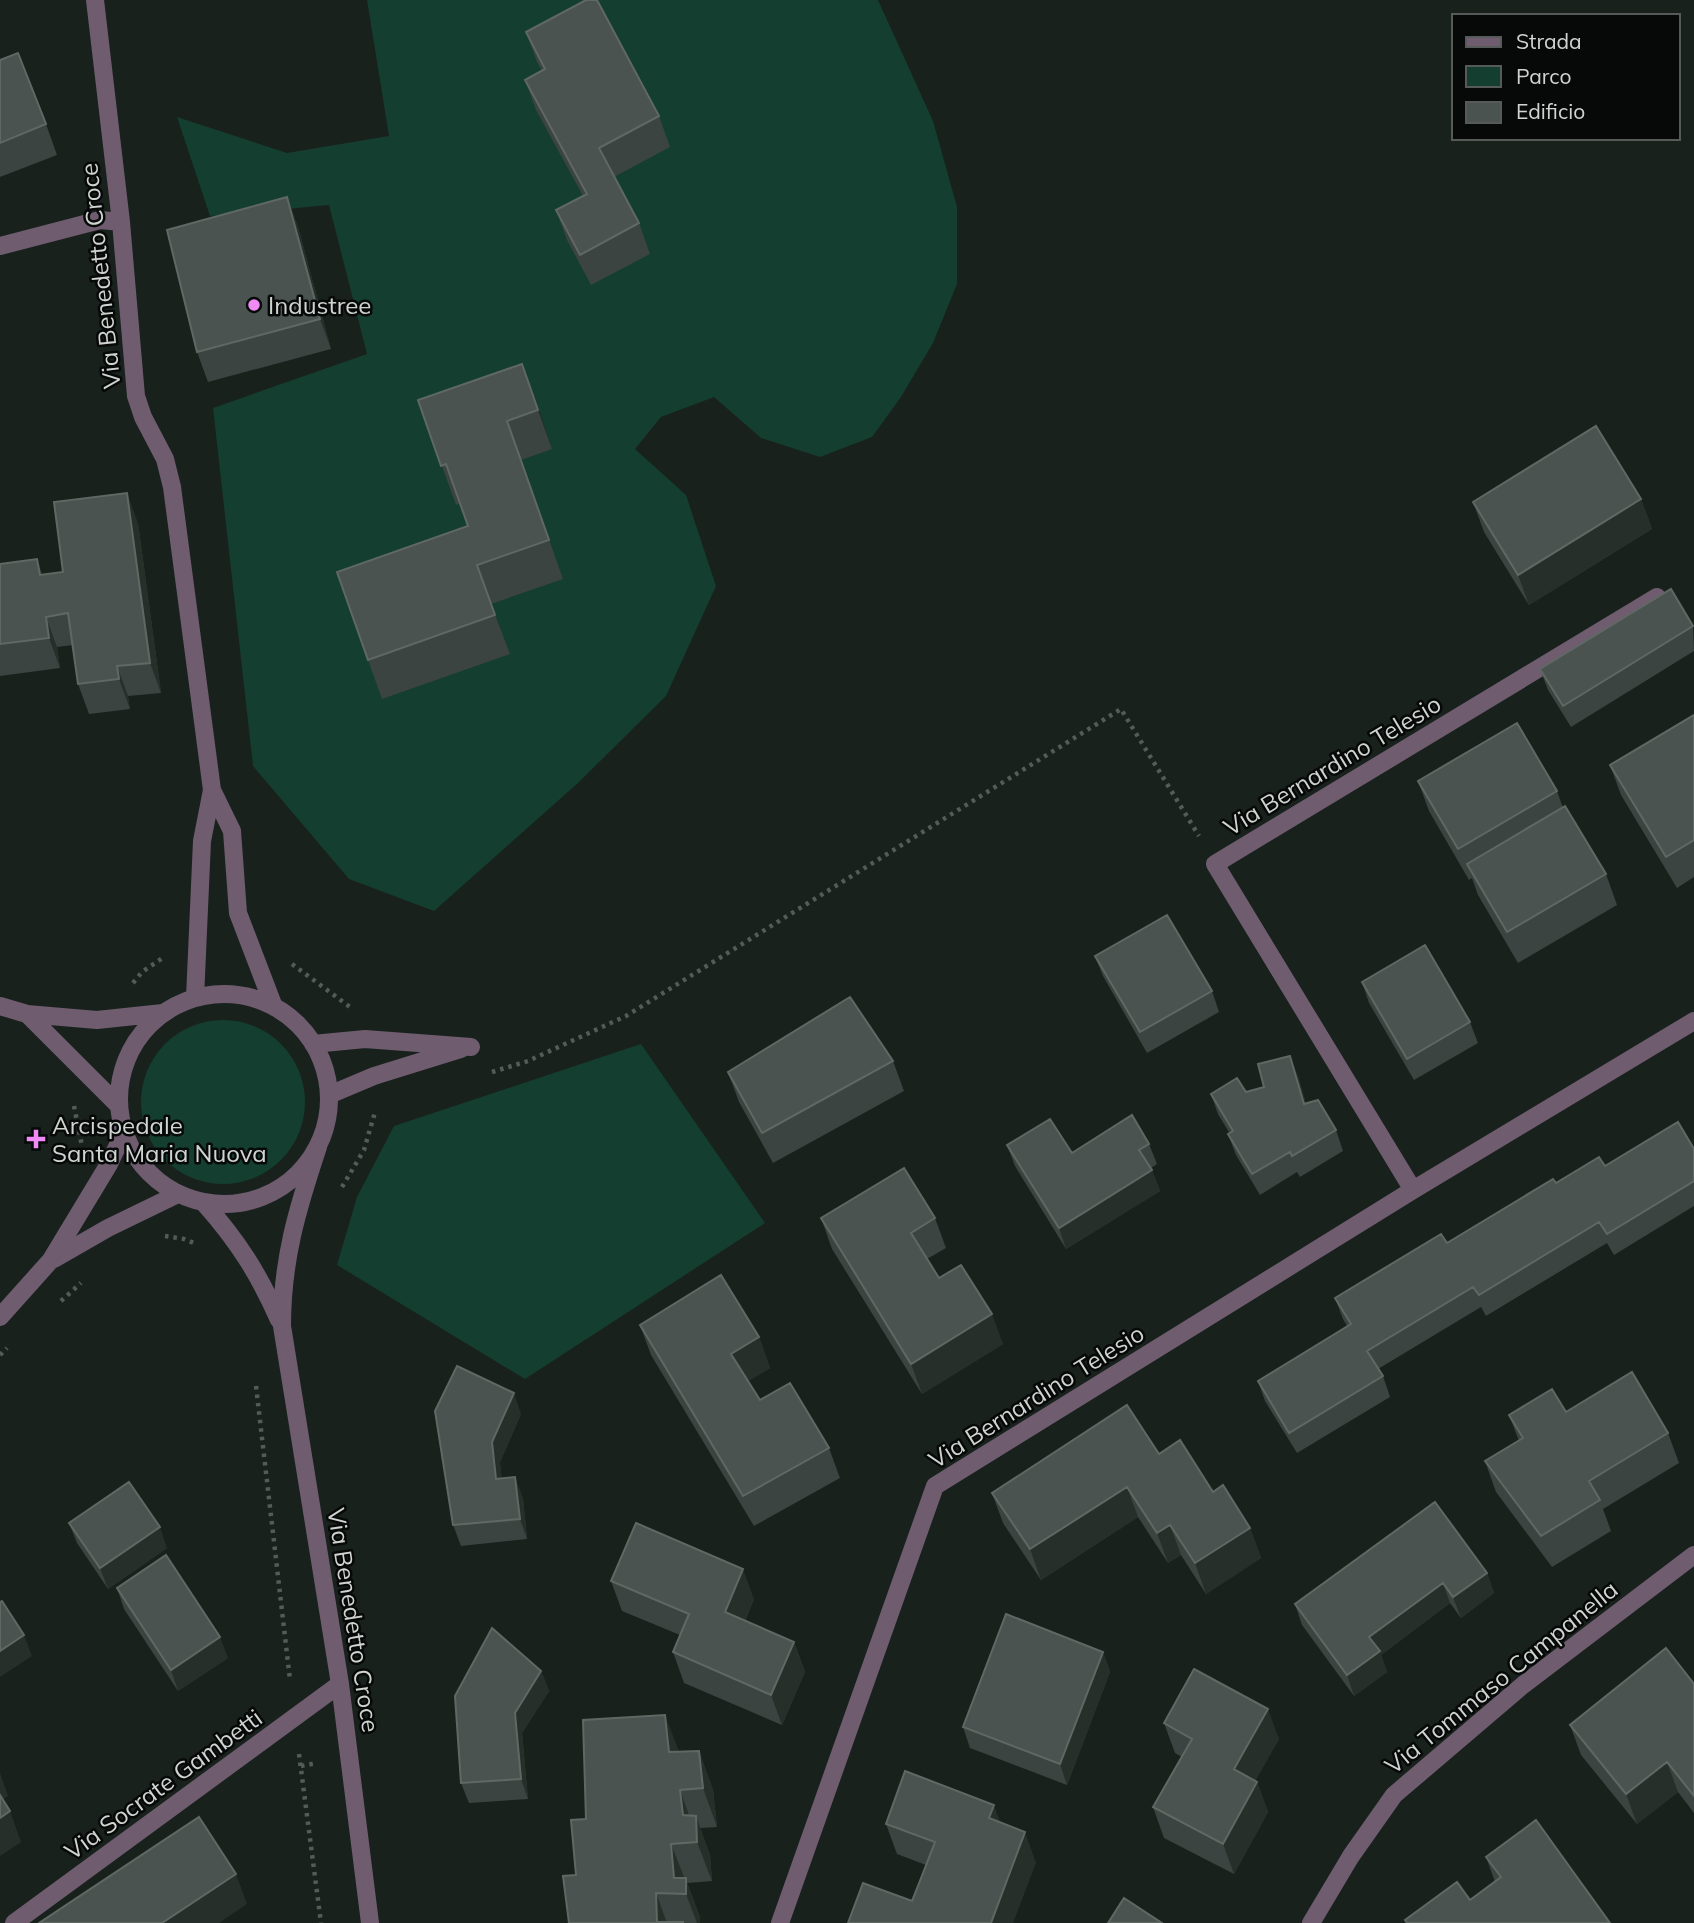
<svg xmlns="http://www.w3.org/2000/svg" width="1694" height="1923" font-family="Mulish,sans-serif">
  <rect width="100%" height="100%" fill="#19211d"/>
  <path fill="#143e2f" d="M367,0h511l55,121 24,86v77l-24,59 -32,54 -29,40 -52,20 -59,-19 -47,-41 -53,20 -26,32 51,46 30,91 -50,110 -88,87 -144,128 -85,-32 -96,-113 -40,-358 154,-54 -38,-149 -119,11 -33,-99 110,36 102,-17z
    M141 1102a82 82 0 1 1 164 0a82 82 0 1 1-164 0Z
    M641,1044l124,179 -240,156 -188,-114 20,-68 37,-71z"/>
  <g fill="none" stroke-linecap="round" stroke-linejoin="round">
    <path stroke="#545b58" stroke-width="4.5" stroke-dasharray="3.5 5" stroke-linecap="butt" d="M292,964l58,43
      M133,983l9,-11 22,-15
      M492,1072l36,-11 98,-45 495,-307 78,127
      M74,1106l8,40
      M342,1187l22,-37 11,-38
      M165,1236l19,3 10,4
      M61,1301l20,-18
      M0,1355l7,-7
      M256,1386l34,294
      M299,1754l22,169
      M301,1766l16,-3"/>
    <path stroke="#6f5d6f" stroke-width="18" d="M95,0l26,222 15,174 7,21 22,42 7,28 40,303 20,41 6,82 36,94
      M0,246l100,-26 21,2
      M119 1099a105 105 0 1 1 210 0a105 105 0 1 1-210 0Z
      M195,998l7,-157 10,-51
      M0,1006l27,8 70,6 66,-7
      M27,1014l91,91
      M313,1044l52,-5 106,8
      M329,1095l45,-19 87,-27
      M318,1147c-21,63 -36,113 -36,179l58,358 30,239
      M1413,1190l-198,-326 442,-267
      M204,1203c33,37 55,71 75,117
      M54,1259l54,-31 70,-34
      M0,1317l51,-57 58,-96 15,-32
      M14,1923l326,-239
      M780,1923l155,-437 478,-296 281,-169
      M1311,1923l40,-67 43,-61 129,-110 171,-130"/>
  </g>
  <path fill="#3b4440" d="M526,32l133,84 11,31 -56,30 25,46 11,31 -59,31 -24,-45 -11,-30 27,-14 -47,-86 -11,-30 17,-9 -5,-9z
    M0,60l46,64 11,31 -57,22z
    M287,197l11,30 33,122 -123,33 -11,-30z
    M522,364l30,85 -31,11 42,119 -72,25 19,50 -128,45 -14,-39 100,-134 -8,-23 -4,2 -38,-105z
    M1641,499l11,30 -123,76 -45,-73 -11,-30z
    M138,523l23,170 -33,3 2,13 -41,5 -11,-30 -5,-39 -16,2 3,21 -60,8v-112l43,11 20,-3z
    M1693,626l1,25 -123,76 -23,-37 -8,-21z
    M1694,715v162l-17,11 -56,-93 -11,-30z
    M1418,781l139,10 6,17 43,66 11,31 -99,58 -40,-68 -6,-17 -3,2 -40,-69z
    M1095,956l117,35 7,21 -72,41 -44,-77z
    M1362,982l108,40 8,21 -64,37 -45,-77z
    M893,1061l11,30 -131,72 -34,-61 -11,-30z
    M1298,1076l8,28 30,26 7,21 -43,26 -3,-5 -37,23 -24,-40 -8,-21h2l-12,-20 -7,-20 35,-2z
    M1149,1144l8,20 -6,4 9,23 -94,58 -51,-83 -8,-21 65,8z
    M1694,1149v57l-80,49 -7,-12 -121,73 -5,-9 -103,62 5,7 7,21 -93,56 -32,-52 -7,-20 89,-55 -4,-7 -8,-21 112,-55 109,-60 49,-17z
    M821,1218h114l11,30 -19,11 12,19 64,66 -81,50 -90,-145z
    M640,1325l119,12 11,31 -22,13 12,19 69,48 11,30 -86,48 -103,-171z
    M1566,1412l102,21 11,30 -76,46 8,22 -59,36 -56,-75 -11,-31 34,-20 -10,-26z
    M521,1414l-21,48 1,17 22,19 4,41 -66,7 -8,-21z
    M1159,1454l54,38 37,36 11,30 -55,36 -25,-39 -13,8 -30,-46 -97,63 -38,-57 -11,-30z
    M69,1523l98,25 -59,41 -31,-46z
    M1487,1573l7,20 -33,25 -11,-15 -69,52 6,17 -33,24 -52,-71 -7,-21z
    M611,1581l143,18 -9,22 49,21 11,30 -23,53 -98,-42 -11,-31 7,-17 -58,-24z
    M117,1588l111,70 -50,33 -54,-82z
    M1103,1652l7,20 -43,113 -97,-37 -7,-21z
    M541,1671l8,20 -27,42 6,66 -59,4 -8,-20z
    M1694,1684v129l-16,-21 -41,32 -56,-69 -11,-30z
    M1164,1723l115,16 -24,42 2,1 11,30 -34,62 -70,-36 -11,-31 29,-50 -7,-4z
    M699,1751l14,39 4,37 -17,1 10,27 2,26 -25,2 13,34v6h-131l17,-104 93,-67z
    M1000,1823l36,40 -110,2 -29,-11 -11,-30z
    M1486,1857l124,66h-204l-1,-3 65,-20 25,-18z"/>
  <path fill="#272f2b" d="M287,197l11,30 33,122 -11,-30z
    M522,364l15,39 15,46 -14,-39z
    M127,493l11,30 23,170 -11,-30z
    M1641,499l11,30 -123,76 -11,-30z
    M37,559l11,30 -8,-14z
    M46,617l11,30 3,21 -11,-30z
    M117,666l11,30 2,13 -11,-30z
    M1290,1056l8,20 14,49 -8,-21z
    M1152,1170l8,21 -94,58 -7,-21z
    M992,1314l11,30 -81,50 -11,-30z
    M759,1337l11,31 -28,17 -11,-31z
    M514,1393l7,21 -21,48 4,38 -8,-21 -4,-37z
    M515,1477l8,21 4,41 -7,-20z
    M1127,1487l11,30 -97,63 -11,-31z
    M1170,1525l11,30 -13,8 -11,-30z
    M160,1527l7,21 -59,41 -8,-21z
    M1250,1528l11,30 -55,36 -11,-31z
    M743,1569l11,30 -18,43 -11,-30z
    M1487,1573l7,20 -33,25 -8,-21z
    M1443,1583l7,20 -69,52 6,17 -33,24 -7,-21 22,-38z
    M24,1635l8,21 -32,21v-26z
    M220,1637l8,21 -50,33 -7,-21z
    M794,1642l11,30 -23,53 -11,-30z
    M1103,1652l7,20 -43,113 -7,-21z
    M541,1671l8,20 -27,42 6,66 -7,-20 -6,-66z
    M1268,1709l11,30 -34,60 -11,-30z
    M665,1715l15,39 3,37 -14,-39z
    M699,1751l14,39 4,37 -14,-39z
    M1667,1762l11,30 -41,32 -11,-30z
    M0,1773l8,23 -8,5z
    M1257,1782l11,30 -34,62 -11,-30z
    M680,1790l14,39 -11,-14z
    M994,1805l11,30 -16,-17z
    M10,1811l11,31 -21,14v-38z
    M696,1816l14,39 2,26 -15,-39z
    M1025,1832l11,31 -23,60h-22z
    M671,1844l29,73v6h-3l-11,-29 -12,-16z
    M236,1874l11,30 -28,19h-57z
    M656,1893l11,30h-10z"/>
  <path fill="#4b5350" stroke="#606864" stroke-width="2" d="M586,0h11l62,116 -60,32 40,75 -59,32 -24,-45 31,-16 -62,-114 20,-11 -19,-37z
    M18,53l28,71 -46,19v-83z
    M287,197l33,122 -123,33 -30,-122z
    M522,364l16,46 -31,11 42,119 -72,25 18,50 -127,45 -31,-88 131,-46 -22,-62 -5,2 -23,-66z
    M1596,426l45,73 -123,76 -45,-73z
    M127,493l23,170 -33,3 2,13 -41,5 -10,-71 -22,4 3,21 -49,6v-80l37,-5 3,16 23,-3 -9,-70z
    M1671,589l22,37 -130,80 -23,-37z
    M1694,715v125l-28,17 -56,-92z
    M1517,723l40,68 -99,58 -40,-68z
    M1565,806l41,68 -99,58 -40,-68z
    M1167,915l45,76 -72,41 -45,-76z
    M1425,945l45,77 -63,37 -45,-77z
    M850,997l43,64 -131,72 -34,-61z
    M1290,1056l14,48 14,-4 18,30 -44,26 -2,-4 -38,22 -24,-40 5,-3 -22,-37 26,-16 9,14 18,-5 -6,-23z
    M1132,1115l17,29 -10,6 13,20 -93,58 -52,-83 43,-26 22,34z
    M1678,1122l16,27v32l-87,53 -8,-12 -120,73 -6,-8 -106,64 16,25 -94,57 -31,-52 93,-57 -16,-26 106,-64 6,9 106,-64 3,4 43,-26 6,9z
    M904,1168l31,50 -24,15 28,45 22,-13 31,49 -81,50 -90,-146z
    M721,1275l38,62 -28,17 29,46 30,-17 39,65 -86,48 -103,-171z
    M457,1366l57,27 -22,49 4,37 19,-2 5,42 -67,6 -18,-114z
    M1632,1372l36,61 -79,48 11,19 -59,36 -56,-75 38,-23 -14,-23 43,-26 14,23z
    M1127,1405l32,49 21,-14 33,52 10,-7 27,43 -55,35 -25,-38 -13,8 -30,-46 -97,62 -38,-56z
    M129,1482l31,45 -60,41 -31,-45z
    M1435,1502l52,71 -34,24 -10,-14 -74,54 11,14 -33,24 -52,-71z
    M636,1523l107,46 -18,43 69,30 -23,53 -98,-43 16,-38 -78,-33z
    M166,1555l54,82 -49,33 -54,-82z
    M2,1601l22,34 -24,16v-49z
    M1006,1614l97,38 -43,112 -97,-37z
    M492,1628l49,43 -26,42 6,66 -60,4 -6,-87z
    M1666,1648l28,36v112l-27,-34 -41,32 -56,-69z
    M1194,1669l74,40 -34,60 23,13 -34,62 -70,-37 39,-68 -28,-16z
    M665,1715l4,37 30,-1 4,37 -23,2 3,25 13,1 1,26 -26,2 3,34h12v16l-30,-1 1,29h26v1h-114l-6,-47 13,-1 -5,-55 15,-1 -3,-99z
    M905,1771l89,34 -5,13 36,14 -34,91h-143l15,-40 49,18 11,-28 12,-31 -49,-18z
    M0,1795l10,16 -10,7z
    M199,1817l37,57 -74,49h-123z
    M1536,1820l74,103h-203l-2,-3 52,-38 13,18 31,-23 -15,-20z
    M1124,1898l38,25h-54z"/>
  <g fill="#f08bf5" stroke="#060908" stroke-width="2.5">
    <circle cx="254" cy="305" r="7"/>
    <path d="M32.5 1128.5h7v7h7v7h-7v7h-7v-7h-7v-7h7z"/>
  </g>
  <g text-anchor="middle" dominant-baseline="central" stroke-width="5" stroke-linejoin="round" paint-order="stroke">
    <g font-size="24" fill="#cfd4d1" stroke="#060908">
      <text transform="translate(100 276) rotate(-96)">Via Benedetto Croce</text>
      <text transform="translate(1332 765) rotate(-31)">Via Bernardino Telesio</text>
      <text transform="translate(1036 1396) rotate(-32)">Via Bernardino Telesio</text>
      <text transform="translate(354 1620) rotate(81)">Via Benedetto Croce</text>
      <text transform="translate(1501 1677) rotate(-39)">Via Tommaso Campanella</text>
      <text transform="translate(163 1784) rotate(-36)">Via Socrate Gambetti</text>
    </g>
    <g font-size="24" fill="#cfd4d1" stroke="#060908" text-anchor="start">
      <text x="268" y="305">Industree</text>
      <text x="52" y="1125">Arcispedale<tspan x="52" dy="28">Santa Maria Nuova</tspan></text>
    </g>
  </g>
  <rect x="1452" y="14" width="228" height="126" fill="#060908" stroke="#565a58" stroke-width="2"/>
  <rect x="1466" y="37" width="35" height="10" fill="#6f5d6f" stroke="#565a58" stroke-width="2"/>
  <text x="1516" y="49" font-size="21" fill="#cfd4d1">Strada</text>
  <rect x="1466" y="66" width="35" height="21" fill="#143e2f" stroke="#565a58" stroke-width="2"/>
  <text x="1516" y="84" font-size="21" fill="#cfd4d1">Parco</text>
  <rect x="1466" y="102" width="35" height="21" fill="#4b5350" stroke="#565a58" stroke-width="2"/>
  <text x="1516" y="119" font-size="21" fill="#cfd4d1">Edificio</text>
</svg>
